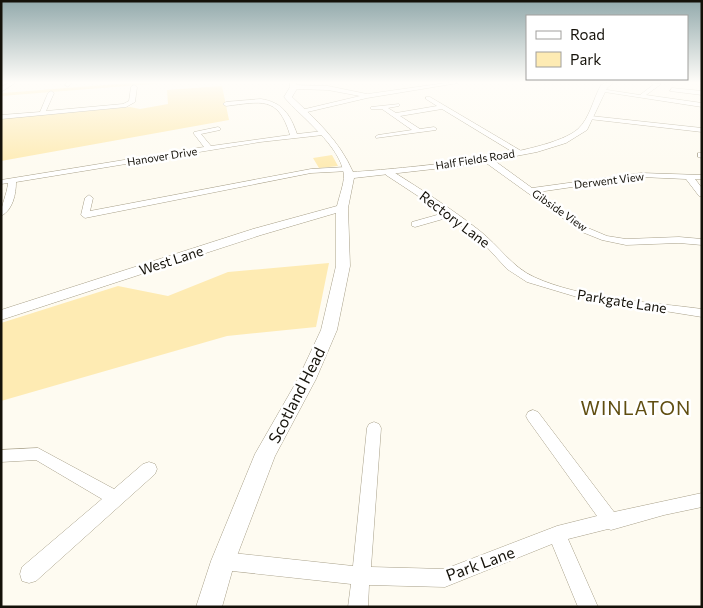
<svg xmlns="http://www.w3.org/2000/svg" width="703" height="608" font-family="Commissioner,sans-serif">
  <rect width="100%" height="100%" fill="#fefbf1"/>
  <path fill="#feebb3" d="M129,83h35l-163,13 2,-3z
    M222,86l7,34 -228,41v-42l129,-12 10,2 28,-5 -1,-14z
    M332,155l6,11 -19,2 -6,-10z
    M329,263l-13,64 -89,9 -226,65v-78l117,-37 50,10 60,-24z"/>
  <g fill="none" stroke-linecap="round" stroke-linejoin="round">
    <defs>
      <path id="minor" d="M9,83h6l-14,9v-5z
        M67,83h5l-4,4 -3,-2z
        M446,83h12l-91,15 -64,15 -3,-2 1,-1 59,-14 -32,-6 -34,-1 -3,-2 3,-2 34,1 39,8z
        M651,83l10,1 -15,11 56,8v4l-104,-16 3,-2 39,6 13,-10z
        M134,85l3,2 -2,15 -9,5 -125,12v-4l39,-3 8,-19 3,-2 3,2 -8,18 77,-7 6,-3 2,-14z
        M672,88l30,3v4l-32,-4z
        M426,97h4l93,55 -7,2 -74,-45 -42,7 20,13 14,-2 3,2 -1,1 -60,8 -1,-1 3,-2 34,-5 -30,-21h-11v-2l28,-3v2l-11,2 8,5 41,-7 -11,-7z
        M261,99c21,3 29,15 36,35l26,-3 3,2 -3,2 -63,7 -244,40c0,12 -3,28 -15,34 0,-12 6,-21 7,-33l-7,1v-4l203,-33 -10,-13v-2l24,-5 2,1v2l-19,4 10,12 79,-11c-12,-40 -29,-33 -64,-29l-3,-2 3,-2z
        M591,116l111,12v4l-113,-13v-2z
        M698,153h4v5l-4,-1z
        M482,156h6l44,32 109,-15 61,2v4h-7l7,9v8h-3l-13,-17 -45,-2 -103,15 50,36 19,8 19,3 53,-2 23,2v6l-23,-2 -53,2 -24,-5 -20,-8 -100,-72z
        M346,167h3v4l-38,2 -226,45 -4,-3 4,-17 4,-3 4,3 -3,13 221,-42z
        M386,171h6c30,19 60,38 88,60 19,15 32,36 54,46 48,22 116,25 168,32v8l-125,-20 -50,-15 -20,-13 -22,-24 -35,-28 -35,10 -3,-1v-4l32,-9 -58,-38z
        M533,410l5,2 76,100 88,-19v14l-38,8 -53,15 -3,-1 -40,10 30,68h-20l-26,-63 -107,43 -76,-2 -1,22h-20l3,-23 -128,-14 -6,-3 -3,-6 3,-6 6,-3 130,14 14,-138 2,-4 5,-2 5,2 2,4 -10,139 74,2 112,-43 40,-10 -69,-96 -2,-4 2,-4z
        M38,448l76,41 29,-25 6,-2 6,2 2,5 -2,5 -119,107 -7,2 -7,-2 -2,-7 2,-7 80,-68 -66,-39 -35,2v-12z"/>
      <path id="tertiary" d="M290,83h6l2,4 -6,10c24,23 47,43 61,75 44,-3 195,-16 225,-43 12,-11 15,-30 23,-44l4,-2h8l-6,5 -20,42 -21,13 -29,9 -68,13 -115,13 -6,30 2,58 -13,64 -21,49 -41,77 -40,105 -13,46h-26l15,-46 44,-107 43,-75 23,-49 15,-64v-53l-75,22 -260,85v-10l252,-81 84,-23c2,-9 7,-22 7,-31 -3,-29 -43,-58 -60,-78l6,-10z"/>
    </defs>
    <use href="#minor" stroke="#a8a089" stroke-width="1"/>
    <use href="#tertiary" stroke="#a8a089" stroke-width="1"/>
    <use href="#minor" fill="#fff" fill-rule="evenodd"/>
    <use href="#tertiary" fill="#fff" fill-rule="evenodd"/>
  </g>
  <linearGradient id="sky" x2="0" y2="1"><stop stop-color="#93aaac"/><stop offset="0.49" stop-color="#fffdf9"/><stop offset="1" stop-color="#fffdf9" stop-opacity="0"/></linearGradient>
  <rect width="703" height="168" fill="url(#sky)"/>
  <g text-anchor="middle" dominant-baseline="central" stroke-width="5" stroke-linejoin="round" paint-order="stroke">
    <g font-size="11" fill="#141109" stroke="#fff">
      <text transform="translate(162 156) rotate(-9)">Hanover Drive</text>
      <text transform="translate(475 159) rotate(-9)">Half Fields Road</text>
      <text transform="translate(609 180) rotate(-7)">Derwent View</text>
      <text transform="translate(560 210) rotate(35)">Gibside View</text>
    </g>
    <g font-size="14" fill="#141109" stroke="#fff">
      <text transform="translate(455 219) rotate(37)">Rectory Lane</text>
      <text transform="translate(171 260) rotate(-18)">West Lane</text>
      <text transform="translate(622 301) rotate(9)">Parkgate Lane</text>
    </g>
    <g font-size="16" fill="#141109" stroke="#fff">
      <text transform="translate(296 395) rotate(-63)">Scotland Head</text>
      <text transform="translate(480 563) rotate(-20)">Park Lane</text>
    </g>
    <g font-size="19" letter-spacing="1" fill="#604e11" stroke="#fff">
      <text x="636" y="407">WINLATON</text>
    </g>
  </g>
  <rect width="703" height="608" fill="none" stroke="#141109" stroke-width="5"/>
  <rect x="526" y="15" width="162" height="65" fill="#ffffff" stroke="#a1a09d"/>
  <rect x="536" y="31" width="25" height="8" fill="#ffffff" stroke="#a1a09d"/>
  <text x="570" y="40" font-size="15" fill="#141109">Road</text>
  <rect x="536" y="52" width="25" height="15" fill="#feebb3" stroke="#a1a09d"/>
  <text x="570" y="65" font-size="15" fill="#141109">Park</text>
</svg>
